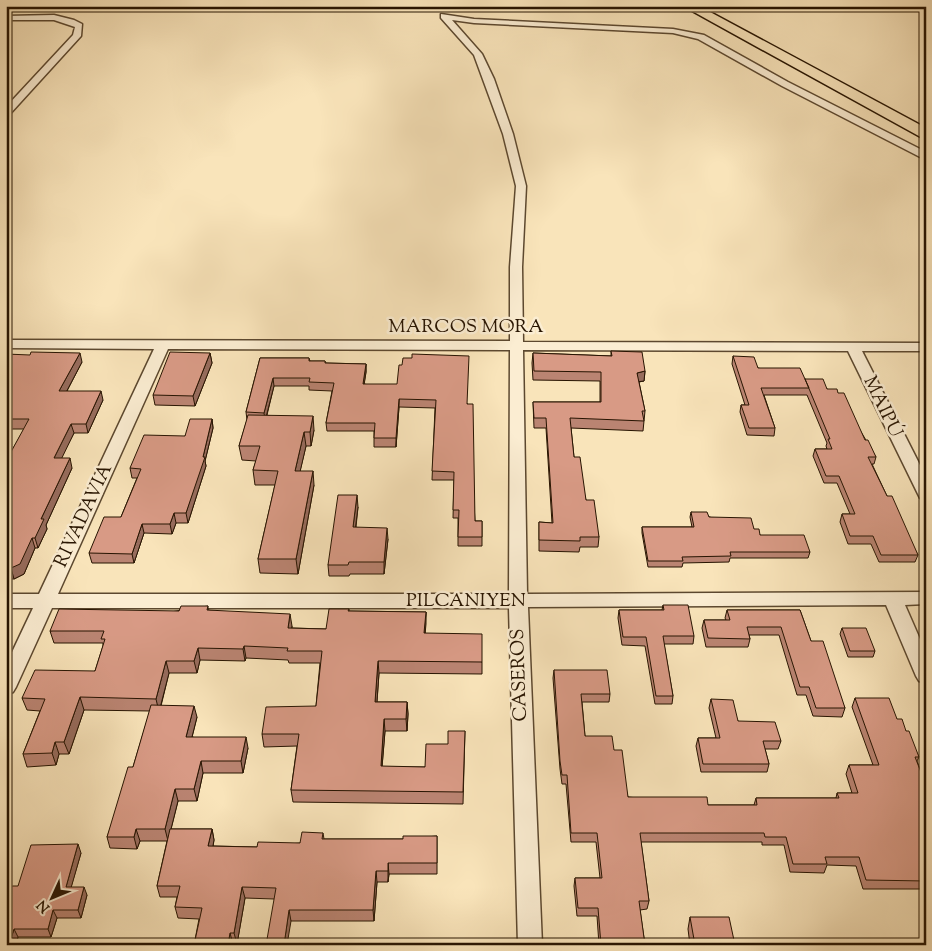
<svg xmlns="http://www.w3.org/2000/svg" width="932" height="951" font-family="'Sorts Mill Goudy',serif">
  <rect width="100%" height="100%" fill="#f9e4ba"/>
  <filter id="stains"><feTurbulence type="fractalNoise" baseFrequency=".004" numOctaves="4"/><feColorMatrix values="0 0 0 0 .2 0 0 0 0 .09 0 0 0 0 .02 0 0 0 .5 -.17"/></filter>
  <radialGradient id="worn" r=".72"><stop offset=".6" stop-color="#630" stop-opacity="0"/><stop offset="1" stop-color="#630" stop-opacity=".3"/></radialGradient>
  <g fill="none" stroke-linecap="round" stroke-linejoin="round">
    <defs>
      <path id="minor" d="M441,14l33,5 199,10 31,6 84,47 138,70v7l-4,-1 -140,-72 -84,-47 -25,-6 -199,-10 -22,-3 30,34 12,25 19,55 13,52 -4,81 1,75 403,1v8h-64l64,126v22l-6,-1 -2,-4 -70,-143 -325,-1 4,244 399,-2v12l-21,1 21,48v30l-7,-2 -3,-5 -30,-71 -358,2 14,338h-24l-9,-337h-457l-36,79 -3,5 -7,3v-30l27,-57h-27v-14h33l115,-245 -148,-1v-8l504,1v-74l6,-81 -13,-52 -29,-79 -33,-37zM168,349l342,1 -1,244h-451z
        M54,15l20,5 8,4 -1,12 -72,79 -3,1v-9l67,-72 2,-8 -21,-7h-48v-4z"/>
      <path id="primary" d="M683,6h16l227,122v12z"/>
    </defs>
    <use href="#minor" stroke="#5c482f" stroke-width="3"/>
    <use href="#primary" stroke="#271401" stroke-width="3"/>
    <use href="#minor" fill="#fbedd2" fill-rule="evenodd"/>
    <use href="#primary" fill="#f9e4ba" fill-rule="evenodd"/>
  </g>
  <path fill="#ba8472" stroke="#271401" d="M611,351l34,20 -1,10 -5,1 6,29 -2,20 -72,-3 3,29 12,43 13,37 -1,10h-18l-1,5 -40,-1v-29l13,1 -6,-95h-12l-1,-26h67v-21l-67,-1 -1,-17 1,-10 78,3z
    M210,353l2,10 -17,43 -40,-1 -2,-10z
    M6,354l76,8 -15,29 36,9 -15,33h-14l-13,25 11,10 -26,57 1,4 -9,19h-3l-11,26 -10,5h-8v-118l18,-32h-18z
    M733,356l25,12 47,11 22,10 11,4 38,64 -2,7h-2l15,32 31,59 -3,7h-36l-8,-18h-23l-8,-22 2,-8h8l-13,-31h-13l-11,-27 2,-7h12l-1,-3 1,-3 -20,-48h-43l11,33 -1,8 -27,-1 -7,-23 1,-7h4l-13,-41z
    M260,358h49l1,3h15l1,2 40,1v8l-2,12 104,20 7,117h7v25h-24v-28h-5l1,-38h-22l3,-72 -36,-1 -3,40h-22v-16h-47l-1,-8 6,-32 -23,-1v-4h-35l-7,29 47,15 -3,16h-5l-6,25 14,14 -16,89 -38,-1 -2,-14 17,-74h-20l-2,-15 3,-9 -14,-1 -3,-14 8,-26 -1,-8z
    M212,419l1,9 -8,33 1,5 -18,57h-12l-4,11 -28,-1 -10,30h-42l-3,-10 32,-36 16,-39h-5l-2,-10 55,-32z
    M358,507l-2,20 32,12 -4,35h-34l-1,2h-20l-1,-11z
    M691,512l63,17 6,6 50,17 -2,6h-78l-1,4 -46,1 -1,4h-34l-6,-34v-6h50l-2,-10z
    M663,605l31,31 -1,8h-29l9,52 -1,8h-17l-10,-58 -23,-1 -4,-27 1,-8h43z
    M208,606v4l84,16v2l34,1 23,-20v2l77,1 -1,21 57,29v12l-103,-1 -2,29h30l1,12 -1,17h-22l-3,36h43l23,-23 17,-13 -2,73 -170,-2 -2,-12 6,-44 -33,1 -2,-13 54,-28 4,-43h-31l-1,-3 -42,-2 -1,3 -45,-1 -3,13h-28l-8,33 36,11 -5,20 56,11 -5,25h-40l-6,28h-19l-7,28h41l2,11 -1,6 44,1 43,-4 23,-10 1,6h79l34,-3v38h-48l-1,8h-11l-3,39h-83l-17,-22 -29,-1 -8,46 -43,1 5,-26 -21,-1 -3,-11 2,-10h-17l-3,-11 10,-45h-27l-3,8 -27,-1 -3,-11 26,-70 17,-56 -66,-1 -15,44h-10l-3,11 -29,2 -4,-13 17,-43 -13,-1 -5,-12 73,-27 8,-25v-3h-49l-4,-12z
    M727,610h73l11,31 34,67 -3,9 -29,-1 -7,-21h-9l-18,-60h-30l1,4 -2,8h-42l-4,-19 2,-8h22l-1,-2z
    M842,628l33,23 -2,6h-25l-8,-23z
    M554,670l56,24 -1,8h-27l3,34 29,14 14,47 80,8h46l2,-7h80l1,-5h15l-6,-19 3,-9h24l-21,-58 3,-9 42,21 9,12 13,26 -2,4 9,24v104h-63l-7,-23 -29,-1 -3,8 -34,-1 -6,-27h-22v-3h-121l8,59 -2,8 -7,1 5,35h-46l-2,-29h-20l-3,-30 1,-8h25l-4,-36h-25l-5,-58h-4l-2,-15 -7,-91z
    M711,699l27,22 43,20 -3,8h-13l4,15 -2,8h-66l-5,-26 2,-8h18l-7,-30z
    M81,853l-10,34 16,8 -6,23h-24l-6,19h-33l-2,8h-10l12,-59z
    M690,917l45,28h-45l-2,-16z"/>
  <path fill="#976c5d" stroke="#271401" d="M80,353l2,9 -20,38 -3,-9z
    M210,353l2,10 -17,43 -2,-10z
    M366,364v8l-3,20v-8z
    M645,371l-1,10 -8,1 1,-9z
    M273,378l1,8 -9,35 -1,-8z
    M101,391l2,9 -15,33 -2,-9z
    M399,399v8l-3,40v-9z
    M313,416l1,14 -3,16 -1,-14z
    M212,419l1,9 -8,33 1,5 -18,57 -2,-10 17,-56z
    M71,424l3,9 -17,35 -3,-10z
    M304,432l2,14 -9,39 -2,-14z
    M70,458l2,10 -26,57 1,4 -9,19 -3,-10 6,-19z
    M313,471l1,14 -16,89 -2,-15z
    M357,495l1,12 -4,32 -1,-12z
    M174,513l2,10 -4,11 -2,-10z
    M142,524l2,9 -10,30 -2,-9z
    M387,528l1,11 -4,35v-12z
    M32,538l3,10 -11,26 -10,5 -3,-11z
    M426,612v12l-2,21v-12z
    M290,614l2,12 -3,15 -1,-13z
    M244,646l2,12 -1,3 -2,-12z
    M198,648l2,12 -3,13 -3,-12z
    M166,661l3,12 -10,39 -3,-13z
    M378,661l1,12 -3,41 -1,-12z
    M80,697l4,13 -15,44 -5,-12z
    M407,702l1,12 -1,17 -1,-12z
    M194,706l3,11 -8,32 -3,-12z
    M384,719l1,12 -4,48v-13z
    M246,737l2,11 -5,25 -2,-12z
    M55,742l4,12 -3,11 -4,-12z
    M201,761l2,12 -6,28 -3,-12z
    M175,789l3,12 -10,40 -3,-12z
    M136,829l4,12 -3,8 -3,-12z
    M212,829l2,11 -3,17 -3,-11z
    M78,844l3,9 -12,42 -3,-8z
    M388,863l1,11 -1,8z
    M376,871l1,11 -3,39 -1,-11z
    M84,887l3,8 -6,23 -3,-8z
    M242,887l3,11 -8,46 -3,-11z
    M53,910l4,8 -6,19 -3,-8z
    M289,910l2,11 -4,24h-3z
    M14,929l4,8 -2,8h-7z
    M230,933l3,11v1h-5z"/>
  <path fill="#d89a85" stroke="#271401" d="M611,351l31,1 3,19 -8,2 8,38h-3l2,10 -74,-3 4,39h6l6,43h8l5,37h-19v4l-41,-1v-18l14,1 -7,-105h-12l-1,-16h68v-30l-67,-1 -1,-18 79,3z
    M31,352l49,1 -21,38h42l-15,33h-15l-17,34h16l-29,61h3l-9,19h-3l-12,26 -9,4h-5v-107l23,-42h-23v-65l24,1z
    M170,352l40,1 -17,43 -40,-1z
    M412,354l57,2 -2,48h6l2,117h7v16h-24l1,-27h-6l1,-38 -22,-1 4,-71 -37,-1 -3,39h-22l1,-15h-49l8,-40 -25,-1 1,-4h-37l-9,35 -18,-1 14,-54h49v3h16v2l41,1 -3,20h34l2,-19h3l1,-7h9z
    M733,356l21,1 4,11h42l9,20h-48l14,40h-26l-8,-23h8z
    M805,379h18l4,10h10l1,4h6l21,47h3l8,17h-8l19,39h5l26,59h-37l-8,-19h-23l-8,-22h13l-16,-38h-13l-11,-27h17l-4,-10h2z
    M248,415l65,1 -3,16h-6l-9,39h18l-17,88h-38l20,-88 -25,-1 7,-24h-21z
    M190,419h22l-9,38h2l-19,56h-12l-4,11h-28l-10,30 -43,-1 15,-36h17l20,-48 -11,-1 14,-33 41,1z
    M338,495h19l-4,32 34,1 -3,34h-35l-1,3h-20z
    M691,512h16l2,5 42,1 3,11h5l1,6h44l6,17h-80l1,4 -49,1 1,4h-35l-6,-34h52z
    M663,605h25l6,31h-31l10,60h-17l-10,-59h-23l-4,-27h45z
    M181,606h27l-1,4 83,4 -2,14 38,1 3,-20h20l-1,2 78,1 -2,21 58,1v28l-104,-1 -3,41h32l-1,17h-22l-3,47 44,1 1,-23h22v-13h17l-2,61 -172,-2 8,-56h-37l4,-27 50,-1 6,-55h-35l1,-3 -44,-2 -1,3 -45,-1 -4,13h-28l-10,38 -76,-2 -16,45h-9l-3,11 -29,1 22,-55 -23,-1 13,-28 60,1 10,-32h-4l3,-8h-54l9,-22 120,2z
    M727,610h73l11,31h12l22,67h-29l-7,-21h-9l-19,-60h-34l3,12 -42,-1 -4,-18h26z
    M842,628h24l9,23h-25z
    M554,670h53l3,24h-29l4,42h27l2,14h8l6,47h79l1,8h49l-1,-7h83l-2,-5h21l-9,-28h30l-24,-67h34l8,21h5l4,12h3l10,26h-4l11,28v96l-60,-1 -7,-23h-34l2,7h-34l-7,-27h-21l-1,-4h-124l9,68h-10l6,44h-44l-3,-37h-20l-3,-30h27l-5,-45h-26l-4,-58h-5l-2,-14z
    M711,699l22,1 5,21 37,1 6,19h-18l6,23h-66l-5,-26h22z
    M151,705l43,1 -8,31h60l-5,24h-40l-7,28h-19l-10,40h-29l-2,8h-27l21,-70h5z
    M170,829h42l-4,17 49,1 1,-5 42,1 2,-11 21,1 -1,6h81v-3h34v27h-49v8h-12l-3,39h-84l-5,35h-18l10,-57 -34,-1 -8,46h-4l-2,12h-34l8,-37 -27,-1 5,-21h-23z
    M78,844l-12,43h18l-6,23h-25l-5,19h-34l-5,16h-3v-41l6,-18h6l13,-41z
    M690,917h39l6,28h-40z
    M767,940h42l2,5h-43z"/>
  <g text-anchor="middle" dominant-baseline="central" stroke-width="5" stroke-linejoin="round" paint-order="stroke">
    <g font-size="19" fill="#271401" stroke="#fbedd2">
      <text x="466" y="327">MARCOS MORA</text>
      <text transform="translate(882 407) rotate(64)">MAIPÚ</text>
      <text transform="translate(84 516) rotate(-65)">RIVADAVIA</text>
      <text x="466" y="601">PILCANIYEN</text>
      <text transform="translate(520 675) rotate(-92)">CASEROS</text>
    </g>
  </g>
  <rect width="932" height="951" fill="none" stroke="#f9e4ba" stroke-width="25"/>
  <rect x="8" y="8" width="917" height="936" fill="none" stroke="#271401" stroke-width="2.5"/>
  <rect x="12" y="12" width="907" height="926" fill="none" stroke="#271401"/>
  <g transform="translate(52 898) rotate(226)" stroke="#fbedd2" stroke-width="4" paint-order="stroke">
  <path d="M0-4L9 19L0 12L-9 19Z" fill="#271401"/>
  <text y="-8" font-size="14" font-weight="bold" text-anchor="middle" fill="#271401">N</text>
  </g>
  <rect width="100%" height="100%" filter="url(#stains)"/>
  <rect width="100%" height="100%" fill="url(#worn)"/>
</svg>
